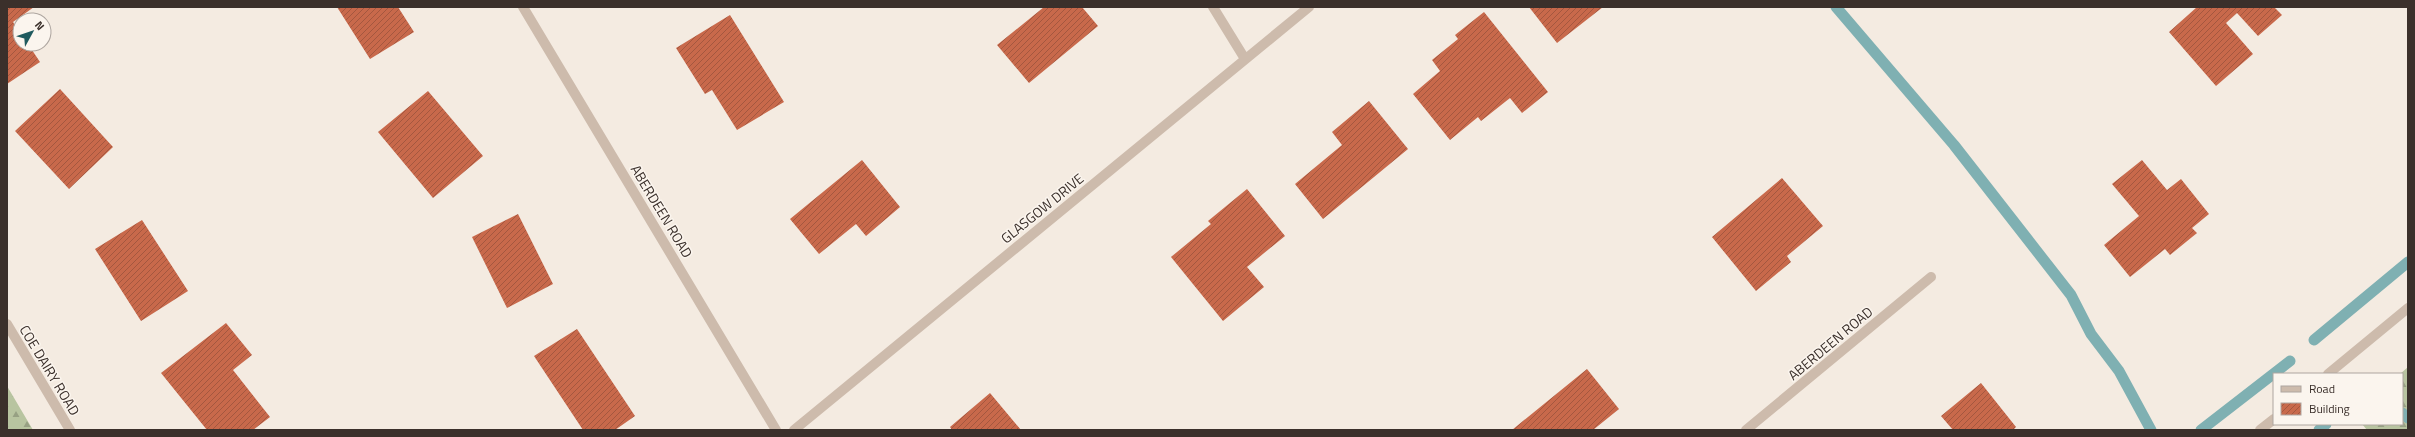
<svg xmlns="http://www.w3.org/2000/svg" width="2415" height="437" font-family="'Titillium Web',sans-serif">
  <defs>
    <pattern id="forest-firs" width="22" height="20" patternUnits="userSpaceOnUse"><rect width="22" height="20" fill="#b8c4a0"/><path d="M5 1l3.5 6h-7zM16 11l3.5 6h-7z" fill="#97a083"/></pattern>
    <pattern id="building-hatch" width="6" height="6" patternUnits="userSpaceOnUse"><rect width="6" height="6" fill="#c8694b"/><path d="M-1 1l2-2M0 6l6-6M5 7l2-2" fill="none" stroke="#a4573f"/></pattern>
  </defs>
  <rect width="100%" height="100%" fill="#f4ebe1"/>
  <path fill="url(#forest-firs)" d="M2408,367v63h-41l-5,-6h40v-50h-2z
    M7,386l26,44h-26z"/>
  <g fill="none" stroke-linecap="round" stroke-linejoin="round">
    <path stroke="#7fb0b2" stroke-width="11" d="M1836,7l118,138 117,150 20,39 28,37 32,59
      M2314,340l94,-78
      M2402,413l6,5
      M2201,430l89,-69
      M2319,430l7,-6"/>
  </g>
  <path fill="url(#building-hatch)" d="M7,7h27l-21,15 7,10v12h8l12,18 -33,22z
    M337,7h61l16,25 -44,27z
    M1044,7h38l16,19 -69,57 -32,-38z
    M1529,7h74l-46,36z
    M2197,7h77l8,8 -24,21 -21,-23 -11,10 27,31 -37,32 -47,-54z
    M1484,12l64,80 -26,21 -12,-15 -29,23 -3,-4 -28,23 -37,-46 27,-23 -8,-11 26,-21 -3,-4z
    M730,15l54,87 -47,28 -25,-40 -7,4 -29,-46z
    M60,89l53,58 -44,42 -54,-58z
    M428,91l55,65 -50,42 -55,-66z
    M1369,101l39,48 -85,70 -28,-35 47,-39 -10,-13z
    M862,160l38,47 -34,29 -10,-12 -37,30 -29,-35z
    M2142,160l25,30 14,-11 28,35 -17,14 5,5 -27,22 -5,-6 -35,28 -26,-32 35,-29 -27,-32z
    M1782,178l41,48 -36,30 4,6 -35,29 -44,-54z
    M1247,189l38,47 -38,31 17,20 -41,34 -52,-64 40,-33 -3,-3z
    M518,214l35,70 -46,24 -35,-71z
    M142,220l46,71 -47,30 -46,-72z
    M226,323l26,32 -19,15 37,47 -17,13h-46l-46,-57z
    M577,329l58,87 -20,14h-32l-49,-74z
    M1587,369l32,40 -26,21h-81z
    M1981,383l35,44 -3,3h-60l-12,-14z
    M990,393l31,37h-69l-2,-3z"/>
  <g fill="none" stroke-linecap="round" stroke-linejoin="round">
    <path stroke="#cdbbac" stroke-width="10" d="M523,7l253,423
      M1213,7l32,52
      M7,324l63,106
      M2328,374l80,-66
      M794,430l515,-423
      M1746,430l185,-153
      M2260,430l14,-11"/>
  </g>
  <g text-anchor="middle" dominant-baseline="central" stroke-width="3" stroke-linejoin="round" paint-order="stroke">
    <g font-size="14" fill="#3b302b" stroke="#fbf5ee">
      <text transform="translate(1042 208) rotate(-39)">GLASGOW DRIVE</text>
      <text transform="translate(662 211) rotate(59)">ABERDEEN ROAD</text>
      <text transform="translate(1830 343) rotate(-40)">ABERDEEN ROAD</text>
      <text transform="translate(50 370) rotate(59)">COE DAIRY ROAD</text>
    </g>
  </g>
  <rect width="2415" height="437" fill="none" stroke="#3b302b" stroke-width="16"/>
  <rect x="2273" y="373" width="130" height="52" fill="#fbf5ee" stroke="#aea6a0"/>
  <rect x="2281" y="386" width="20" height="6" fill="#cdbbac" stroke="#aea6a0"/>
  <text x="2309" y="393" font-size="12" fill="#3b302b">Road</text>
  <rect x="2281" y="403" width="20" height="12" fill="url(#building-hatch)" stroke="#aea6a0"/>
  <text x="2309" y="413" font-size="12" fill="#3b302b">Building</text>
  <g transform="translate(32 32) rotate(50)"><circle r="19" fill="#fbf5ee" stroke="#aea6a0"/>
  <path d="M0-3L7 15L0 10L-7 15Z" fill="#1f5a5e"/>
  <text y="-6" font-size="11" font-weight="bold" text-anchor="middle" fill="#3b302b">N</text>
  </g>
</svg>
